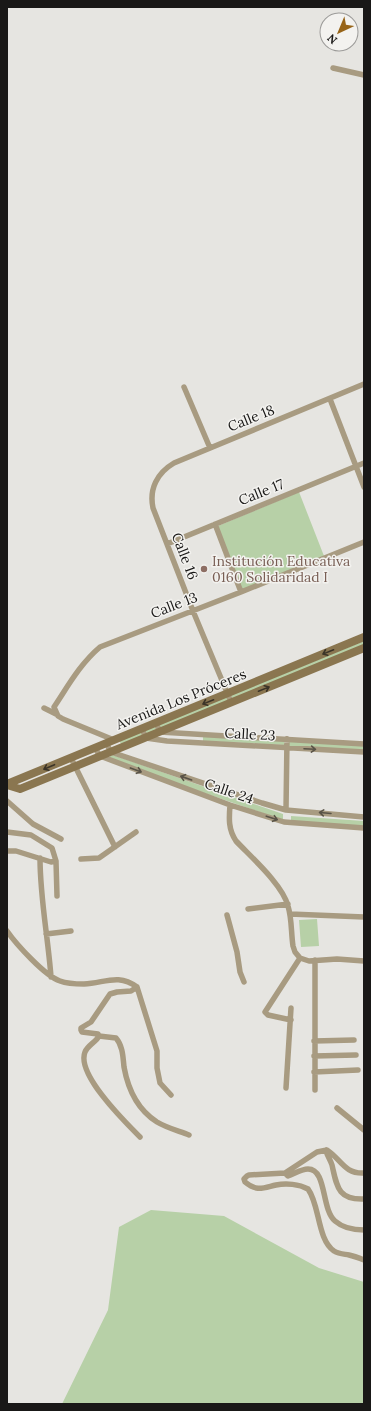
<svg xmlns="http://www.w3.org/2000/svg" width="371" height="1411" font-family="Lora,serif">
  <rect width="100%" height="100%" fill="#e6e5e1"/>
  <path fill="#b7d0a7" d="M299,492l25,64 -82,34 -24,-64z
    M364,641v4l-132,54 -1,-4z
    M226,696l2,5 -107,43 -1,-2v-2z
    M203,736l81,5 1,4 -82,-4z
    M289,741l75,5v5l-75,-5z
    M113,755l170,59v6l-175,-60 2,-4z
    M291,816l73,5v5l-73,-5z
    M317,919l2,27 -18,1 -2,-27z
    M151,1210l73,6 95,52 45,14v122h-302l46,-94 11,-83z"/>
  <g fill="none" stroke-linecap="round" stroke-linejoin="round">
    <path stroke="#a89b81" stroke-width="5.5" d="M333,68l31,7
      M184,387l26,61
      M330,399l34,88
      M215,524l26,68
      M167,544l197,-81
      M231,702l-38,-91 -40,-103c-4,-19 4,-35 21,-45l190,-79
      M44,708l12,6
      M156,723l4,9 204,12
      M142,729l4,9 21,3 197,11
      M114,740l-51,-21 -5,-3 -4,-9c14,-21 26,-43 46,-60l141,-55 123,-50
      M106,743l5,9 151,51 24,7 78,7
      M95,748l5,8 130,49 54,17 80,6
      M71,758l44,89
      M7,801l26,23 28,15
      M230,805c-1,13 -2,24 6,36 15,16 47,44 52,65 4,13 3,27 5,40l2,6 5,6 9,3 28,-2 27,2
      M286,810l1,-71
      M7,832l24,3 21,13 4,13 -5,1 -35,-11h-9
      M40,858c0,40 8,79 11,119
      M81,859l18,-1 37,-26
      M56,861l1,35
      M248,909l40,-5
      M290,914l74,3
      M227,915l10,37 3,20 4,10
      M7,931c9,13 38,45 53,50 8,3 16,3 24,3 21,-1 34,-11 53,3l20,64v17l3,15 11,12
      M46,934l25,-3
      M315,960v130
      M137,987l-6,4 -14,1 -7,2 -19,28 -10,6v2l1,2 16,2 1,2c-3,6 -11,9 -14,16 -9,22 40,70 55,85
      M291,1020l-23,-5 -3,-3 35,-54
      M99,1036l17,2c7,8 7,20 8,29 4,22 14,43 33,55 10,6 22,9 32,13
      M314,1041l40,-1
      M314,1056l42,-1
      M314,1072l44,-2
      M286,1088l5,-80
      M337,1108l27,22
      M326,1150c1,6 4,9 6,15 5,22 6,35 32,34
      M285,1173l-36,2 -2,1 -3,3 1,3c12,10 18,6 31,3 10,-2 23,-1 32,4 12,16 9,50 26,62 5,3 10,3 15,4 5,1 10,3 15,5
      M364,1173c-20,1 -23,-14 -37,-23l-10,2 -32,21 3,3c6,-2 13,-7 20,-7 19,0 13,40 27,52 8,7 19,9 29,9"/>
    <path stroke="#8a7650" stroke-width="8" d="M7,784l357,-147
      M7,785l13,4 344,-141"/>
  </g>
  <defs><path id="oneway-shaft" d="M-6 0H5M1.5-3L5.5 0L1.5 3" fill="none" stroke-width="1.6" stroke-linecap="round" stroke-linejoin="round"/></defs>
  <g stroke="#3b3428">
    <use href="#oneway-shaft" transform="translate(328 652) rotate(158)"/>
    <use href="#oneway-shaft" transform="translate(264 689) rotate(-22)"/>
    <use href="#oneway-shaft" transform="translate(208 702) rotate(158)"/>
    <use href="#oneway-shaft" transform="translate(49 767) rotate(157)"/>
  </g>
  <g stroke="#595347">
    <use href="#oneway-shaft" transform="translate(310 749) rotate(3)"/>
    <use href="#oneway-shaft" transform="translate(136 770) rotate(20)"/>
    <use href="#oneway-shaft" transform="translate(186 778) rotate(-161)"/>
    <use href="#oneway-shaft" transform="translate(325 813) rotate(-175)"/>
    <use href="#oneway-shaft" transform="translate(272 818) rotate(18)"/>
  </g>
  <circle fill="#8d6e63" stroke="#f3f2ef" stroke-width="1.5" cx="204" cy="569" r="4"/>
  <g text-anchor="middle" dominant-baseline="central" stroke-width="3" stroke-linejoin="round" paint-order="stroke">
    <g font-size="14" fill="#191817" stroke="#f3f2ef">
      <text transform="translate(251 418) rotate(-22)">Calle 18</text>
      <text transform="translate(261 492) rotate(-22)">Calle 17</text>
      <text transform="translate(185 556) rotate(69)">Calle 16</text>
      <text transform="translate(174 605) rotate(-21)">Calle 13</text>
      <text transform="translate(181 699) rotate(-22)">Avenida Los Próceres</text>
      <text transform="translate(250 734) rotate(3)">Calle 23</text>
      <text transform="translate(229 791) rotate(19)">Calle 24</text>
    </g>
    <g font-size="14" fill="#785e54" stroke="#f3f2ef" text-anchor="start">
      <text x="212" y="561">Institución Educativa<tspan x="212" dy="16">0160 Solidaridad I</tspan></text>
    </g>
  </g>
  <rect width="371" height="1411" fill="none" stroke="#191817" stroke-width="16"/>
  <g transform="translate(339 32) rotate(224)"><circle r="19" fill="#f3f2ef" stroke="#9c9b99"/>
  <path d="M0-3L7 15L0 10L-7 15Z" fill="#976418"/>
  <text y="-6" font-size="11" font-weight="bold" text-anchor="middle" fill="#191817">N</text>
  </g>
</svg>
